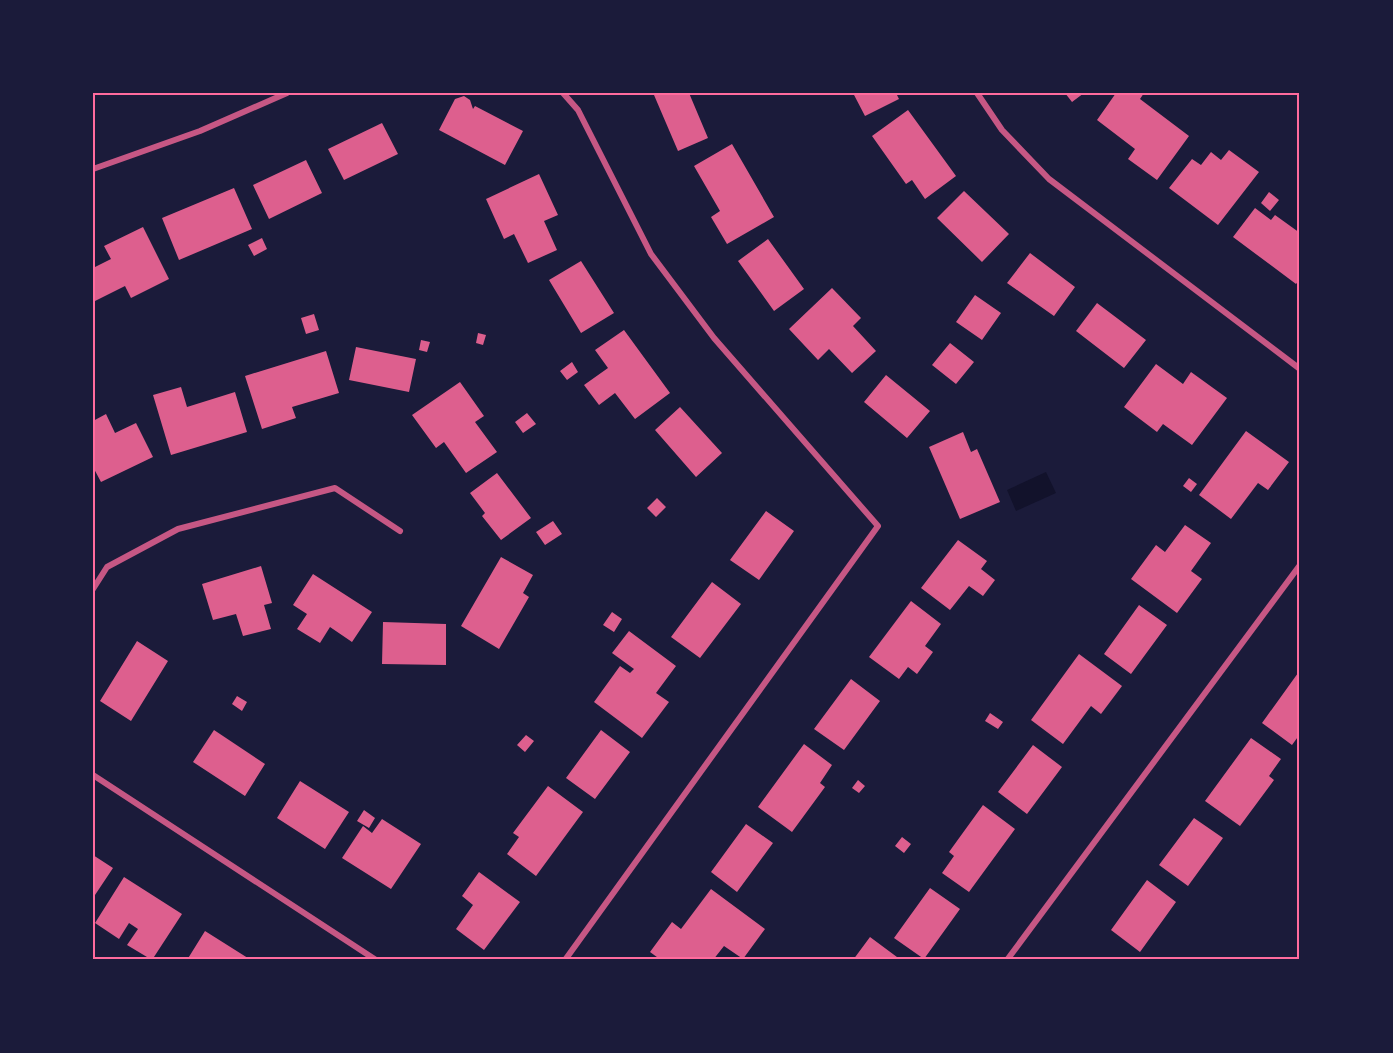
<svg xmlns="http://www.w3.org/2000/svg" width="1393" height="1053" font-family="'Crimson Pro',serif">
  <rect width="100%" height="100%" fill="#1b1b3a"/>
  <path fill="#12122b" d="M1046,472l10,21 -40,18 -9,-21z"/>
  <path fill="#dd5f8e" d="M659,93h30l19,45 -30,13 -24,-56z
    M853,93h43l3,6 -34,17z
    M1065,93h19l-12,9z
    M1116,93h28l-4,6 49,37 -32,44 -29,-21 7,-10 -38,-29z
    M464,96l6,4 3,9 2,-3 48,25 -18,34 -66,-35 16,-31z
    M908,110l48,66 -31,23 -13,-19 -6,4 -34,-48z
    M382,123l16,31 -54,26 -16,-31z
    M732,144l42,73 -47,27 -16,-27 9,-6 -26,-45z
    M1229,150l30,22 -41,53 -49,-37 23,-29 9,6 10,-13 10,8z
    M306,160l16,33 -53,26 -16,-34z
    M539,174l19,41 -14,6 13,29 -29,13 -14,-29 -10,5 -18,-40z
    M234,188l18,41 -73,31 -17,-42z
    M964,191l45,43 -27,28 -45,-44z
    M1269,192l10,8 -9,11 -9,-8z
    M1255,208l16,12 4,-5 25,18v46l-4,5 -63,-47z
    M143,227l26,52 -38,19 -6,-12 -30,15 -2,-5v-28l18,-9 -7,-13z
    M262,238l5,11 -13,7 -6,-11z
    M768,239l36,50 -30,22 -36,-50z
    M1030,253l45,34 -21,29 -47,-33z
    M581,261l33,52 -33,20 -32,-53z
    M832,288l29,30 -8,8 23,25 -24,22 -23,-24 -11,11 -29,-31z
    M975,295l26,18 -19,27 -26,-18z
    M1097,303l49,37 -22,28 -48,-37z
    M314,314l5,16 -13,4 -5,-16z
    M624,330l46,63 -35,26 -20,-26 -16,12 -15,-20 24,-17 -13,-18z
    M478,333l8,2 -3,10 -7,-2z
    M421,340l9,2 -3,10 -8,-2z
    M950,343l24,19 -18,22 -24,-19z
    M356,347l60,12 -7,33 -60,-12z
    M326,351l13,42 -47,14 4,11 -34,11 -17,-53z
    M572,362l6,10 -11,8 -7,-9z
    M1156,364l27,20 8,-12 36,26 -35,47 -29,-21 -6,8 -33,-25z
    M886,375l44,36 -23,27 -43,-36z
    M460,382l24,34 -9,6 22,30 -31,21 -22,-31 -8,6 -24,-33z
    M181,387l6,20 48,-15 12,40 -76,23 -18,-60z
    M680,407l42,46 -26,24 -41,-47z
    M527,413l9,11 -13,9 -8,-11z
    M106,414l9,19 21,-10 17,34 -52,25 -8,-15v-46z
    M1246,431l43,31 -21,28 -10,-7 -27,36 -32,-24z
    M963,432l8,20 6,-3 23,53 -40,17 -31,-72z
    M497,473l34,45 -30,22 -19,-24 3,-3 -15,-20z
    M1189,478l8,6 -6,8 -8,-6z
    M657,498l9,9 -10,10 -9,-9z
    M766,511l28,20 -35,49 -29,-20z
    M553,521l9,13 -17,11 -9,-13z
    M1185,525l26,18 -20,28 11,8 -25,34 -46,-34 25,-34 9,7z
    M958,540l29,21 -6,8 14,11 -12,16 -14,-10 -19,24 -29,-22z
    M501,557l32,18 -10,18 6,4 -30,52 -38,-23z
    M261,566l11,37 -8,2 7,24 -28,7 -7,-22 -23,6 -11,-36z
    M313,574l59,38 -20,30 -22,-15 -10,16 -23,-14 10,-15 -14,-9z
    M712,582l29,22 -41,54 -29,-21z
    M911,601l30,23 -16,22 8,6 -16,22 -9,-7 -9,12 -30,-22z
    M1139,605l28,20 -36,49 -27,-20z
    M612,612l10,7 -8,13 -11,-7z
    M383,622l63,2v41l-64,-1z
    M629,631l47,35 -20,27 13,9 -27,36 -48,-36 26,-36 10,7 4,-4 -22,-16z
    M137,641l31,20 -37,60 -31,-20z
    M1079,654l43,32 -21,28 -10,-8 -28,38 -32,-24z
    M1298,673l2,1v60l-8,11 -30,-22z
    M851,679l29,22 -36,49 -30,-21z
    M237,696l10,6 -5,9 -10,-7z
    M990,713l13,9 -5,7 -13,-8z
    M214,730l51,34 -20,32 -52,-34z
    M601,730l29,22 -35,47 -29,-21z
    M526,735l8,6 -9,11 -8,-7z
    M1251,738l30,21 -12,17 5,4 -34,46 -35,-25z
    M804,744l28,21 -12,18 5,4 -33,45 -34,-25z
    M1033,745l29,22 -35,47 -29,-22z
    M858,780l7,6 -6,7 -7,-5z
    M300,781l49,31 -24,37 -48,-31z
    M548,786l35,26 -47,64 -29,-22 12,-17 -6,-4z
    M983,805l32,24 -46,63 -27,-19 12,-17 -5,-4z
    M364,810l11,8 -6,10 -12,-7z
    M1194,818l29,20 -35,48 -29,-21z
    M382,819l39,25 -30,45 -49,-31 21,-32 9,7z
    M746,824l27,19 -36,49 -26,-20z
    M902,837l9,7 -7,9 -9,-7z
    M93,855l20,13 -20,30z
    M479,872l41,30 -36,48 -28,-21 17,-24 -11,-9z
    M124,877l58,37 -30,46 -25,-15 11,-16 -9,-6 -10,16 -24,-16z
    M1147,880l29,22 -36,50 -29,-22z
    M930,888l30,21 -36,50 -30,-21z
    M711,889l54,40 -22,30 -19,-13 -11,14h-52l-11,-8 22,-30 9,7z
    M205,931l46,29h-64z
    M870,937l31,23h-48z"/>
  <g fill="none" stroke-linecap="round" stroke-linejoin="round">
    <path stroke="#c65784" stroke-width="6" d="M563,93l15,17 73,144 63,84 164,188 -313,434
      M977,93l25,37 47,49 251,190
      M93,169l107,-38 87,-38
      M93,589l14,-22 71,-38 157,-41 65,43
      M93,775l283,185
      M1007,960l293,-395"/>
  </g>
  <rect width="1393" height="1053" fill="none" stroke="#1b1b3a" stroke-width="189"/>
  <rect x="94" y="94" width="1204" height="864" fill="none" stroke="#ff6b9d" stroke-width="2"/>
</svg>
